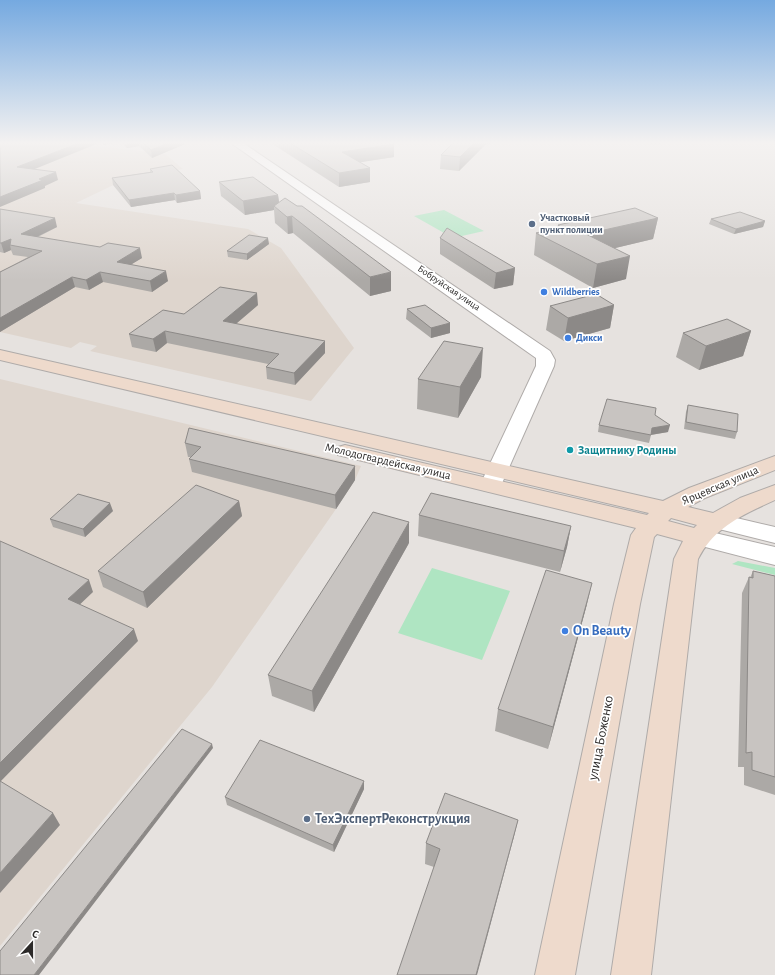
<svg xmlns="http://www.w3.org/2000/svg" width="775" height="975" font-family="'Alegreya Sans',sans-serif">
  <rect width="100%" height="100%" fill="#e6e2df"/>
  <path fill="#ded5cd" d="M0,143h71l94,11 18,15 -53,8 -54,26 172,26 33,19 73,100 -43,53 -221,-50 7,-5 -17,-4 -9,6 -71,-16z
    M0,379l361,87 -6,14 -19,29 -124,178 -212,259z"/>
  <path fill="#afe5c2" d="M444,210l40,21 -31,7 -39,-22z
    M738,561l37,7v7l-43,-11z
    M432,568l78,23 -28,69 -84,-27z"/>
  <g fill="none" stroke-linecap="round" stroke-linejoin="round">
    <defs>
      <path id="tertiary" d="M231,143h12l307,208 5,9 -1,6 -55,124 -8,2 -8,-2 -3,-5 56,-119v-8z
        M715,513l60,14v16l-68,-17 -4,-5 4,-5z
        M698,529l77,18v18l-85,-22 -4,-6 4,-6z"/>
      <path id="secondary" d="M0,350l663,151 26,-13 86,-32v14l-70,28 -17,9 25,6 27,-15 35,-13v15c-31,14 -61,27 -77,59l-47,416h-40l63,-416 9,-18 -26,-7 -3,3 -14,67 -65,371h-40l79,-371 17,-69 5,-7 -298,-73 -3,-4 3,-4 7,-2 302,70 2,-2 -649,-153zM671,518l26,7 -3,3 -26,-7z"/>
    </defs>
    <use href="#tertiary" stroke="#afaba9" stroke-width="2"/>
    <use href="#secondary" stroke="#afaba9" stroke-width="2"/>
    <use href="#tertiary" fill="#fff" fill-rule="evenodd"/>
    <use href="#secondary" fill="#eedacc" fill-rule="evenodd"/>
  </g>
  <path fill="#aca9a6" d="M122,143h62l1,1 -33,14 -13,-12 -12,2z
    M271,143h122l1,14 -34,5 10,6v14l-31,5z
    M637,143h25l-1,2z
    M485,145l-26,26 -19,-2 1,-14z
    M150,169l50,22 1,8 -24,4 -2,-3 -44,7 -18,-22 -1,-7 38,-6z
    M219,182l59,13 1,7 112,89 -21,5 -77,-63 -5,1 -13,-11 -1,-13 -29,5 -24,-19z
    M0,209l57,18 -19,10 104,21 -11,6 37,17 -16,11 -49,-10 -14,8 -14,-3 -75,45v-60l28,-15 -15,-2 -2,-5 -7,3 -4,-1z
    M658,218l-5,21 -38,9 11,31 -33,9 -59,-33 2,-22 21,-5 1,-3z
    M711,219l54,2 -2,6 -29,7 -25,-10z
    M440,238l75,30 -2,17 -19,4 -54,-35z
    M269,244l-22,16 -19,-3 -1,-6z
    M258,305l-22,19 89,17v12l-30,32 -28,-6 -1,-12 2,-3 -101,-21 -11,9 -24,-5 -3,-13 55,-20z
    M614,305l-4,23 -46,13 -18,-11 4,-24z
    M407,309l43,14v10l-19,5 -25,-19z
    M751,331l-8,25 -44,14 -23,-13 7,-24z
    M481,377l-23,41 -41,-9 1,-30z
    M688,405l49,27 -2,7 -51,-10 2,-17z
    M655,415l13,17 -17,3 -2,8 -51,-11 1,-7z
    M185,443l170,37 -19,29 -144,-37 -3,-13 2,-2h-3z
    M239,501l3,15 -95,92 -44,-21 -5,-16z
    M113,511l-28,26 -32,-10 -3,-8z
    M419,515l152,11 -4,21 -7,25 -142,-36z
    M409,543l-95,169 -42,-16 -4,-21z
    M753,571l22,5v219l-31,-10v-18h-6l4,-174 7,-16 1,1z
    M587,604l-39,145 -53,-18 3,-22z
    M364,789l-30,63 -107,-47 -2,-8z
    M518,820l-5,20 -79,27 -9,-3 1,-21z"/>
  <path fill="#8c8987" d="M79,143h20l-79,32 -3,-8z
    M103,143h14l-14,2z
    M126,143h13v3l-12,2z
    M168,143h16l1,1 -33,14 -1,-8z
    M474,143h19l-8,2 -26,26 1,-14z
    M394,144v13l-51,8 -1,-13z
    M370,168v14l-31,5v-14z
    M56,172l2,8 -13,6v2l-45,19v-10l39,-18z
    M200,191l1,8 -24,4 -1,-8z
    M174,193l1,7 -44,7 -2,-7z
    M278,195l2,14 -6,-3v4l-29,5 -2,-14z
    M292,216l1,17 -5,1 -1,-17z
    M55,218l2,9 -33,16 -3,-9z
    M658,218l-5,21 -71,17 4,-22z
    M765,221l-2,6 -29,7 2,-5z
    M268,238l1,6 -22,16v-6z
    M11,239l-1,6 1,5 -7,3 -3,-10z
    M140,248l2,10 -23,14 -2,-10z
    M630,256l-4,23 -33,9 4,-24z
    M515,268l-2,17 -19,4 2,-16z
    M166,271l2,10 -16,11 -2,-11z
    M100,272l3,10 -14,8 -3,-10z
    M391,272v19l-21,5v-19z
    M72,277l3,10 -75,45v-14z
    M257,293l1,12 -33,28 -2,-12z
    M614,305l-4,23 -46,13 4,-23z
    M450,323v10l-19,5v-10z
    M165,331l2,12 -11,9 -3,-13z
    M751,331l-8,25 -44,14 7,-24z
    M325,341v12l-30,32 -1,-12z
    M483,348l-2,29 -23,41 2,-31z
    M670,425l-2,7 -18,3 2,-7z
    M355,466v14l-19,29 -1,-14z
    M239,501l3,15 -95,92 -4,-16z
    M110,503l3,8 -28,26 -2,-8z
    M409,522v21l-95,169 -2,-21z
    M571,526l-4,21 -7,25 4,-21z
    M89,580l4,12 -20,19 -5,-12z
    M592,583l-5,21 -39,145 5,-22z
    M134,629l4,12 -138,141v-19z
    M212,744l1,4 -174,227h-5z
    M364,781v8l-30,63 -1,-7z
    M53,813l7,12 -60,68v-20z
    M518,820l-5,20 -36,135h-1z"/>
  <path fill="#c8c4c1" stroke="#8c8987" d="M0,143h79l-62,24 39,5 -17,7 4,1 -43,17z
    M143,143h25l-17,7z
    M290,143h103l1,1 -52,8 28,16 -31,5z
    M453,143h21l-14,14 -19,-2z
    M172,165l28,26 -24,4 -2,-2 -45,7 -17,-22 41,-6 -3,-3z
    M253,177l25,18 -35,6 -24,-19z
    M285,198l12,8h5l89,66 -21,5 -78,-61 -5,1 -13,-11z
    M635,208l23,10 -72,16 44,22 -33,8 -61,-31 25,-6 -3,-2z
    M0,209l55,9 -34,16 79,13 8,-4 32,5 -23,14 49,9 -16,10 -50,-9 -14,8 -14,-3 -72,41v-46l42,-21 -32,-6 1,-6 -10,4h-1z
    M740,212l25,9 -29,8 -25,-10z
    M447,228l68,40 -19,5 -56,-35z
    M249,235l19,3 -21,16 -20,-3z
    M220,287l37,6 -34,28 102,20 -31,32 -28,-6 13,-13 -114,-23 -12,8 -24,-5 34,-24 21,4z
    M596,294l18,11 -46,13 -18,-12z
    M425,305l25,18 -19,5 -24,-19z
    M727,319l24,12 -45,15 -23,-13z
    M444,341l39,7 -23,39 -42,-8z
    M607,399l49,9 -1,7 15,10 -18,3 -1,7 -52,-10z
    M688,405l50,9 -1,18 -51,-10z
    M189,428l166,38 -20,29 -146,-36 12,-12 -16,-4z
    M196,485l43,16 -96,91 -45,-21z
    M431,493l140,33 -7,25 -145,-36z
    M78,494l32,9 -27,26 -33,-10z
    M373,512l36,10 -97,169 -44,-16z
    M0,541l89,39 -21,19 66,30 -134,134z
    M546,570l46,13 -39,144 -55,-18z
    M753,571l22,5v201l-23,-7v-18l-6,1 3,-176 4,1z
    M182,729l30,15 -178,231h-34v-24z
    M260,740l104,41 -31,64 -108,-48z
    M0,781l53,32 -53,60z
    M445,793l73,27 -42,155h-79l43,-126 -14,-6z"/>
  <linearGradient id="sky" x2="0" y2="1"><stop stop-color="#75a9e0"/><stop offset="0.51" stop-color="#f4f2f1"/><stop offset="1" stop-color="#f4f2f1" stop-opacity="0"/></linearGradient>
  <rect width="775" height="280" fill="url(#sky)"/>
  <g fill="#5c6f8a" stroke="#fff" stroke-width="1.5">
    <circle cx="532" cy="224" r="4"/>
    <circle cx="307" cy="819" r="4"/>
  </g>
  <g fill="#3f7fe0" stroke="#fff" stroke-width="1.5">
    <circle cx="544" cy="292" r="4"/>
    <circle cx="568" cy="338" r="4"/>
    <circle cx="565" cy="631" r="4"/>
  </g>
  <circle fill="#0f9aa8" stroke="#fff" stroke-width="1.5" cx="570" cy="450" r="4"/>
  <g text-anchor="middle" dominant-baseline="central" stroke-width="3.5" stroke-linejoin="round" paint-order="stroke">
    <g font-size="10" font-weight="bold" fill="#4e5e75" stroke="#fff" text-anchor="start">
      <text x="540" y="218">Участковый<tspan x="540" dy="12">пункт полиции</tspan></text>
    </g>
    <g font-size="10" fill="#2c2a29" stroke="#fff">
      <text transform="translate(449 288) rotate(34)">Бобруйская улица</text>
    </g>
    <g font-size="10" font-weight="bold" fill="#366cbe" stroke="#fff" text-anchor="start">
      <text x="552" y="292">Wildberries</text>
      <text x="576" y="338">Дикси</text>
    </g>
    <g font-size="12" font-weight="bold" fill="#0d838f" stroke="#fff" text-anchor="start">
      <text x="578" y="450">Защитнику Родины</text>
    </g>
    <g font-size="12" fill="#2c2a29" stroke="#fff">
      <text transform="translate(388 461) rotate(13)">Молодогвардейская улица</text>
      <text transform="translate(720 485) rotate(-23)">Ярцевская улица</text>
    </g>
    <g font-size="14" font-weight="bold" fill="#366cbe" stroke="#fff" text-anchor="start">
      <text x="573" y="631">On Beauty</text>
    </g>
    <g font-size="14" fill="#2c2a29" stroke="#fff">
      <text transform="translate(601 738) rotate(-79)">улица Боженко</text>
    </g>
    <g font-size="14" font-weight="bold" fill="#4e5e75" stroke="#fff" text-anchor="start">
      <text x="315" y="819">ТехЭкспертРеконструкция</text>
    </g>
  </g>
  <g transform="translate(32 943) rotate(21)" stroke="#ffffff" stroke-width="3" paint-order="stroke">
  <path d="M0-3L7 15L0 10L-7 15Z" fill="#2c2a29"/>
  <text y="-6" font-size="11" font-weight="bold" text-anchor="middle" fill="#2c2a29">С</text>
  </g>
</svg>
